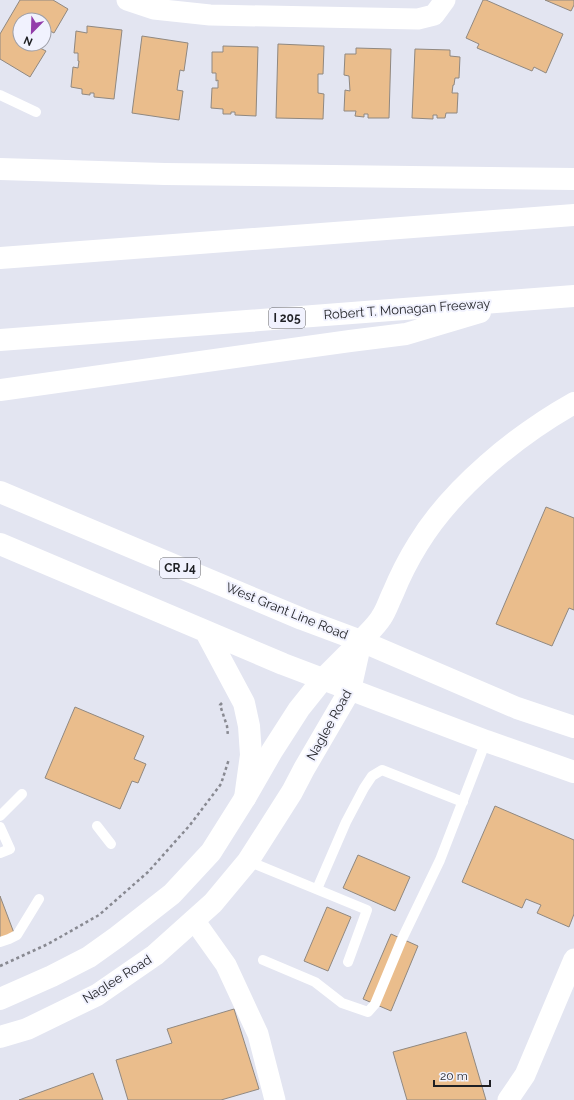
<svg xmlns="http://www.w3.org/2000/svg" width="574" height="1100" font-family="Raleway,sans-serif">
  <rect width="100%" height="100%" fill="#e3e5f1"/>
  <path fill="#eabd8c" stroke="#908880" d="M20,0h33l15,9 -14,24 -4,-2 -6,11v-22h-24v24h23l-3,4 6,3 -16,26 -30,-18v-25z
    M483,0h3l77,34 -17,39 -12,-6 -2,4 -55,-23 2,-4 -13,-6z
    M545,0h29v5l-3,6z
    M87,26l35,4 -8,69 -20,-2v-4h-4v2l-8,-1v-5l-11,-2 2,-20 5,1 1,-7h-1v-8h-4l2,-22 11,2z
    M142,36l46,7 -4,28 -4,-1 -3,20 6,1 -4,29 -47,-7z
    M278,44l46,2 -1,28h-5v19l6,1 -1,25 -47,-1z
    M223,46l35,1 -2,69 -21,-1v-3h-4v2h-8v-5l-12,-1 1,-20h6v-8l-2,1v-8h-4v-21h11z
    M356,48l35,1 -2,69h-21v-4h-4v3l-9,-1 1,-5h-12l1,-21 5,1 -1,-15 -5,-1 1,-21h11z
    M415,49l35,1v6l10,1 -1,21h-4l-1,7h-1l-1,8h6l-1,20h-11l-1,5h-8v-3h-4v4l-21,-1z
    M546,507l28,11v92l-5,-2 -17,38 -56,-22z
    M75,707l69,29 -10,23 12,5 -8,19 -6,-2 -12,28 -75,-31z
    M495,806l79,34v74l-5,13 -32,-14 4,-8 -15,-6 -4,9 -60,-26z
    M358,855l52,22 -15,34 -52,-23z
    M0,896l14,37 -14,5z
    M327,907l24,10 -23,54 -24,-10z
    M391,934l27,12 -27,65 -28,-12z
    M234,1009l25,80 -38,11h-93l-12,-40 56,-17 -5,-14z
    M466,1032l20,68h-79l-14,-48z
    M93,1073l10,27h-84z"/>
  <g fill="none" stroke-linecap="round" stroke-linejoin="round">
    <path stroke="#888991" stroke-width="2.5" stroke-dasharray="3 3" stroke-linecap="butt" d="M222,703l-2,2 7,21 1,10
      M0,966l48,-22 51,-29 49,-43 42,-47 31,-41 8,-25"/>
    <path stroke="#fff" stroke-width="10" d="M0,95l36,17
      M0,816l22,-22
      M97,826l14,18
      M0,827l10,22 -10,4
      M248,861l119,49 -19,52
      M317,889l29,-67 18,-34 8,-12 10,-6 81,32
      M0,942l9,-3 8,-4 22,-36
      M263,960l52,22 27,21 26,9 7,-8 27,-65 38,-79 46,-119"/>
    <path stroke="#fff" stroke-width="21" d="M127,0l27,9 56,6 208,4 16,-4 11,-15
      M194,920l32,45 32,69 17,66
      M508,1100l17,-25 49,-116"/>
    <path stroke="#fff" stroke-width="22" d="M0,999l52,-23 37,-19 28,-20 55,-43 39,-42 34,-54 27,-47 27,-42 24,-30 38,-38
      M0,1037l27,-8 70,-34 58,-40 58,-52 35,-42 44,-69 12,-23 46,-79 11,-49"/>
    <path stroke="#fff" stroke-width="22" d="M0,492l302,127 59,22 156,67 57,19
      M0,544l283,120 203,77 88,31
      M206,632l38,71 5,23 2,29 -6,43"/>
    <path stroke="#fff" stroke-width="22" d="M0,169l165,5 409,5
      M0,258l574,-43
      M0,340l574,-44
      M0,390l350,-49 56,-7 74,-22
      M361,641c7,-8 15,-15 20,-23 5,-7 8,-17 12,-25 7,-17 15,-33 25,-49 34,-56 99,-109 156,-141"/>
  </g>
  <g text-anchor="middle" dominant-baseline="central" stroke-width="4" stroke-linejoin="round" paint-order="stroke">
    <g fill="#f1f2fe" stroke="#5e5f65" stroke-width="1">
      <rect x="269" y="308" width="36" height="20" rx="3"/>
      <rect x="160" y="558" width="40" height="20" rx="3"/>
    </g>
    <g font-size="12" font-weight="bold" fill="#1f2024">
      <text x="287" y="318">I 205</text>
      <text x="180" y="568">CR J4</text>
    </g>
    <g font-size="13" fill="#1f2024" stroke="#f1f2fe">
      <text transform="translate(407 309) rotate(-4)">Robert T. Monagan Freeway</text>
      <text transform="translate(287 611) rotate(22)">West Grant Line Road</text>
      <text transform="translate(329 725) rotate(-61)">Naglee Road</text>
      <text transform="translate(117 979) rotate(-32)">Naglee Road</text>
    </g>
  </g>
  <g transform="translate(32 32) rotate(203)"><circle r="19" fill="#f1f2fe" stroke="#9d9ea7"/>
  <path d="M0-3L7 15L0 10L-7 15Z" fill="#933daa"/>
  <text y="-6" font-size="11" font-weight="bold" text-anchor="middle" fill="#1f2024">N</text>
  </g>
  <path d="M434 1080v6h56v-6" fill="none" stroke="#1f2024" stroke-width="2"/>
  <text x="440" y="1080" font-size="12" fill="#1f2024" stroke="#f1f2fe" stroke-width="3" paint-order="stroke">20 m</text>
</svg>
